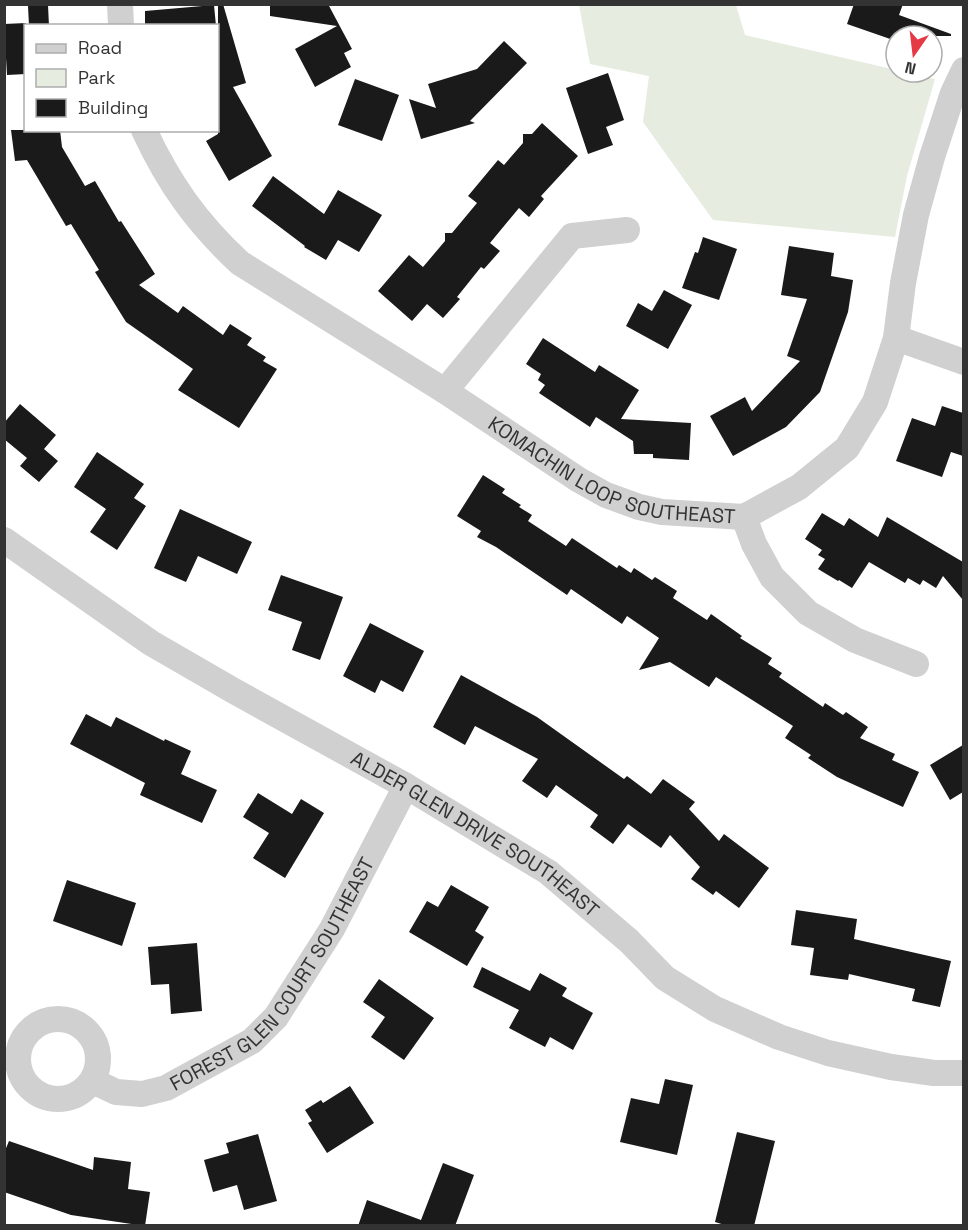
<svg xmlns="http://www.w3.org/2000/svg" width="968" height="1230" font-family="'Space Grotesk',sans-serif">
  <rect width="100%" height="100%" fill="#fff"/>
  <path fill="#e6ecdf" d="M579,5h157l9,30 151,35v2l39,7 -28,97 -12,61 -182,-17 -70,-98 6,-46 -59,-12z"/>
  <path fill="#1a1a1a" d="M218,4h5l23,79 -13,4 39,69 -43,25 -23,-40 12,-7z
    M270,4h58l24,45 -8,4 7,14 -36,20 -20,-38 42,-23 -67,-10z
    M854,4h49l-4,11 52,19v2h-55v5l-49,-17z
    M48,5l1,21h-20l-1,-20z
    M214,5l2,21h-71v-15z
    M26,23v51l-19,1 -3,-51z
    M504,41l23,22 -57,58 5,2 -54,16 -12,-40 27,9 -8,-24 49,-15z
    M608,73l16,47 -18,7 7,18 -25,9 -22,-66z
    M355,79l44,16 -17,46 -44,-16z
    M542,123l36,33 -37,40 3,3 -15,18 -10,-9 -29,35 10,8 -16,18 -3,-2 -24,30 3,2 -17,19 -16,-14 -15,17 -34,-30 31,-36 14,12 22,-26v-8h7l25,-30 -9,-7 30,-36 6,5 19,-22v-9h9z
    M11,130h49l2,17 23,39 10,-5 24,41 2,-1 34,53 -16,11 39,28 5,-7 40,29 7,-11 22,14 -5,7 19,12 -3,4 14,8 -38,59 -61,-38 15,-21 -67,-47 -31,-50 4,-2 -28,-46 -5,2 -39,-66 -12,1z
    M273,176l51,38 14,-24 44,25 -23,37 -21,-12 -12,20 -22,-13 1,-1 -53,-40z
    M703,237l34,12 -18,51 -37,-12 13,-36 3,1z
    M789,246l45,7 -3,23 22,4 -5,32 -28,80 -34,35 -53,29 -23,-40 35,-19 7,14 48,-50 -13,-5 20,-57 -26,-4z
    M664,290l28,15 -24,44 -42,-23 12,-23 14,8z
    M543,338l52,34 4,-7 40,25 -18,29 70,4 -2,37 -36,-2v-4h-19l-1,-13 -37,-24 -6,10 -51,-34 6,-8 -7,-5 3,-6 -15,-10z
    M20,404l36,31 -12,14 14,12 -19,21 -19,-16 7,-8 -23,-19v-16z
    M942,406l21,7v43l-12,-4 -9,25 -46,-16 16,-43 23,8z
    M97,452l47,32 -10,14 12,8 -29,44 -27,-18 16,-23 -32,-22z
    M483,475l22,14 -3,4 19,12 -2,2 13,8 -4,6 38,25 6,-8 45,30 2,-3 12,8 3,-5 18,12 3,-3 22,14 -4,7 34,22 4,-6 31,22 -2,2 32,20 -4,6 14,9 -3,4 44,30 2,-4 18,12 3,-3 22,15 -8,11 35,16 -3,6 27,12 -16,35 -66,-30 -29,-19 3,-3 -26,-17 8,-12 -77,-49 -7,10 -39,-25 -31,8 20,-32 -32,-22 -5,8 -51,-35 -4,6 -71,-48 -19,-10 4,-6 -24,-15z
    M180,509l72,33 -15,32 -39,-18 -12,26 -32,-14z
    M822,513l22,13 5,-8 29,19 9,-20 76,45v38l-20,-24 -7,12 -13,-8 -3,5 -12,-7 -3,5 -36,-21 -17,26 -13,-8 -1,1 -20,-12 7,-10 -7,-4 4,-5 -17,-11z
    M281,575l62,22 -23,63 -28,-10 10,-28 -34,-12z
    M370,623l54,28 -21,41 -22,-12 -6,13 -32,-17z
    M461,675l76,42 87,62 3,-3 24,18 12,-15 32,23 -6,7 30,32 5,-7 45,34 -30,40 -23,-17 -3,4 -22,-16 9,-12 -30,-32 -9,13 -33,-24 -15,20 -23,-17 8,-12 -42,-30 -9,13 -25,-17 16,-22 -63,-33 -10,19 -32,-18z
    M86,714l25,13 5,-10 48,24 1,-2 26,12 -10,23 36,16 -15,33 -62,-28 5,-12 -75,-39z
    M963,745v47l-13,8 -20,-35z
    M258,793l34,21 9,-15 23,14 -39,65 -32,-20 16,-25 -26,-16z
    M67,880l69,23 -14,43 -69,-25z
    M451,885l38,22 -14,24 9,6 -17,29 -58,-34 18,-31 11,6z
    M796,910l61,9 -3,20 97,22 -11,46 -28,-6 3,-12 -66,-15 -1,6 -38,-5 4,-27 -23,-3z
    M197,943l5,68 -31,3 -2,-30 -18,1 -3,-38z
    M482,967l48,24 10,-18 27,15 -5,8 31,17 -20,37 -23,-13 -5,10 -36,-19 10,-18 -46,-23z
    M379,979l55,39 -30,42 -33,-23 14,-20 -22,-15z
    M665,1079l28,6 -16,70 -57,-13 11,-44 28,6z
    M350,1086l24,37 -47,30 -19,-30 4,-2 -7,-11 16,-10 2,3z
    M737,1132l38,9 -21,85h-26l-13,-4z
    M258,1134l19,67 -33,9 -7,-25 -24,7 -9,-32 25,-7 -3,-10z
    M9,1141l84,29 1,-13 37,5 -3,27 22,3 -5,34 -74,-11 -67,-23v-39z
    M443,1163l31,12 -19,51h-97l9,-26 54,20z"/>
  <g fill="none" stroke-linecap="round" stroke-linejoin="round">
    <g stroke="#d0d0d0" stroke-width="26">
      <path d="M120,4l1,22"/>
      <path id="s1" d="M144,130c25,54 53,93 96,133l205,128 134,89 27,15 33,12 23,5 82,5 55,-30 48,-39 28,-46 21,-64 7,-55 13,-68 16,-58 21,-64 11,-23"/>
      <path d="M896,338l68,24"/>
      <path d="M445,391l127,-155 55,-6"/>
      <path d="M744,517l10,27 18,33 36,36 47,27 61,24"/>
      <path id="s2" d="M4,540l147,103 83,48 172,95 142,86 81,69 36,37 50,31 64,28 49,16 63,14 43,6h30"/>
      <circle cx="58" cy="1059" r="40"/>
      <path id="s3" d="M93,1081l23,11 26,2 24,-6 86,-47 24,-24 56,-88 74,-143"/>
    </g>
  </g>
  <g text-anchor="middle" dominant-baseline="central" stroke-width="6" stroke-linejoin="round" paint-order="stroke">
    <g font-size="20" fill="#333" stroke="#fff">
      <text stroke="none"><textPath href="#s1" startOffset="596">KOMACHIN LOOP SOUTHEAST</textPath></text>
      <text stroke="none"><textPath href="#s2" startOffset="556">ALDER GLEN DRIVE SOUTHEAST</textPath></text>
      <text stroke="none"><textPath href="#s3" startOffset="237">FOREST GLEN COURT SOUTHEAST</textPath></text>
    </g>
  </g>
  <rect width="968" height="1230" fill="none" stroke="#333333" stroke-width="12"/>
  <rect x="24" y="24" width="195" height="108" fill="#ffffff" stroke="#adadad" stroke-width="1.5"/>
  <rect x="36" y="44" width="30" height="9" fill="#d0d0d0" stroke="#adadad" stroke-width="1.5"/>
  <text x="78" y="54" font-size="18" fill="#333333">Road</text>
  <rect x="36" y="69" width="30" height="18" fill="#e6ecdf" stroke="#adadad" stroke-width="1.5"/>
  <text x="78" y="84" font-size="18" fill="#333333">Park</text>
  <rect x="36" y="99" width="30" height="18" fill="#1a1a1a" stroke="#adadad" stroke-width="1.5"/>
  <text x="78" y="114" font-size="18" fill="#333333">Building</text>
  <g transform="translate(914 54) rotate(194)"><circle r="28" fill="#ffffff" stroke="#adadad" stroke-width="1.5"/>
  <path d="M0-4.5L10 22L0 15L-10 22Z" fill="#e63946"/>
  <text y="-9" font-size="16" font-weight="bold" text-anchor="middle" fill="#333333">N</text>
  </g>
</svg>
